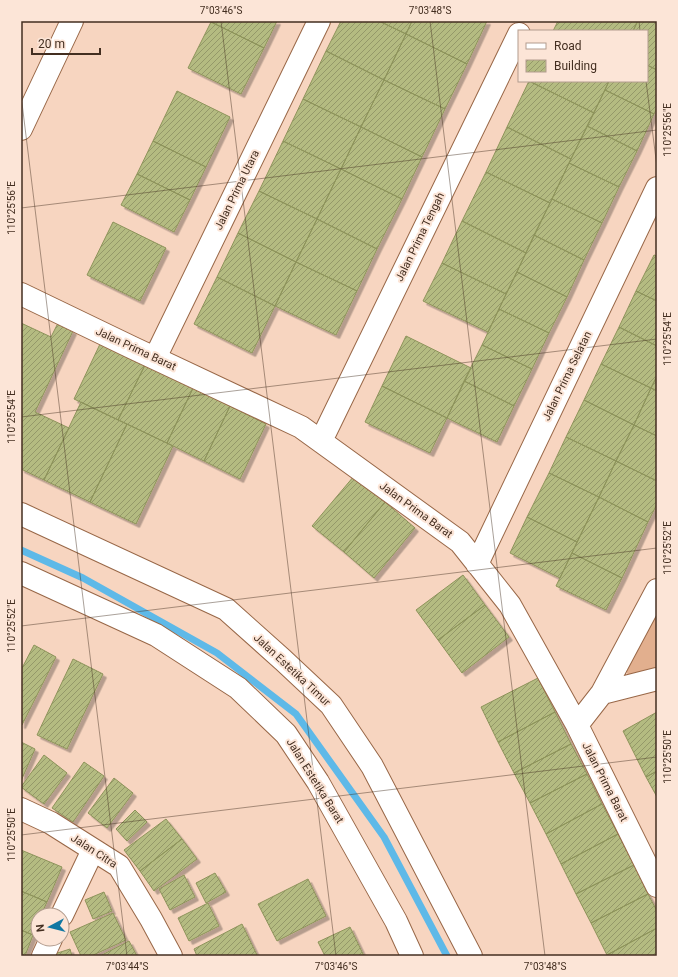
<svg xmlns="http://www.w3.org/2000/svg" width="678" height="977" font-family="Roboto,sans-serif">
  <defs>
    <pattern id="building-hatch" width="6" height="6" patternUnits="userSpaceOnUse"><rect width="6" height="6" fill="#b4bb81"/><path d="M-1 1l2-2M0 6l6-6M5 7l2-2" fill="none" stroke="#949869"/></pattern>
    <filter id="shadow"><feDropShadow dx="3.5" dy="3.5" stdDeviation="0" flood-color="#0004"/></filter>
  </defs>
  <rect width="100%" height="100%" fill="#f7d5c0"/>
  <path fill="#e2af8e" d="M657,605v62l-27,12 -5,-10z"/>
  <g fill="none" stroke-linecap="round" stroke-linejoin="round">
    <path stroke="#5eb9e8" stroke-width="7" d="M21,550l62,28 134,75 79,61 88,123 63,119"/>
  </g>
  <path fill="url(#building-hatch)" stroke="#8d935a" filter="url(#shadow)" d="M211,21h66l-13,27 -53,-26z
    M341,21h38l27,13 -22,46 -58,-29z
    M379,21h33l-6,13z
    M412,21h75l-20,43 -61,-30z
    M558,21h77l2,1 -4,9h-80z
    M638,21h16l3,2v47l-10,-5v-34h-14z
    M211,22l53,26 -23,46 -53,-26z
    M406,34l61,30 -22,45 -61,-29z
    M326,51l58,29 -23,47 -58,-28z
    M647,65l10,5v38l-3,6 -49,-24 4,-9h38z
    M384,80l61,29 -23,48 -61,-30z
    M529,81l65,32 -23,46 -64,-32z
    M529,81h80l-15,32z
    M605,90l49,24 -17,37 -50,-25z
    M177,91l53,26 -24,50 -53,-26z
    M303,99l58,28 -20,42 -58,-28z
    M587,126l50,25 -18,36 -50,-24z
    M361,127l61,30 -20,42 -61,-30z
    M507,127l64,32 -21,44 -64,-31z
    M153,141l53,26 -16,33 -53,-26z
    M283,141l58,28 -24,50 -58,-28z
    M569,163l50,24 -17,36 -50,-24z
    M341,169l61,30 -25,50 -60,-30z
    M486,172l64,31 -24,50 -64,-32z
    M137,174l53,26 -16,32 -53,-27z
    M259,191l58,28 -21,43 -58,-29z
    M552,199l50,24 -18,37 -50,-25z
    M317,219l60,30 -20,42 -61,-29z
    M462,221l64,32 -20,41 -64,-31z
    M113,222l53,26 -26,53 -53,-26z
    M238,233l58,29 -21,44 -58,-29z
    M534,235l50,25 -17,37 -50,-25z
    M654,255l3,1v45l-21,-10z
    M296,262l61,29 -21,44 -61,-29z
    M442,263l64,31 -18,38 -65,-31z
    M517,272l50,25 -18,36 -50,-24z
    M217,277l58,29 -23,47 -58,-29z
    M636,291l21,10v45l-38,-19z
    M499,309l50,24 -17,36 -50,-24z
    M21,323l30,14 7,-14 15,8 -38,81 34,16 -25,52 -23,-11z
    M619,327l38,19v30l-6,12 -50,-24z
    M406,336l65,32 -24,50 -65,-32z
    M100,344l45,21 -27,55 -44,-21z
    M482,345l50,24 -18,37 -50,-25z
    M601,364l50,24 -17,37 -50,-25z
    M145,365l48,23 -26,55 -49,-23z
    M657,376v15l-6,-3z
    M464,381l50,25 -17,36 -50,-24z
    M382,386l65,32 -17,35 -65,-31z
    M193,388l37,18 -26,55 -37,-18z
    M651,388l6,3v45l-23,-11z
    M584,400l50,25 -18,36 -50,-24z
    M81,402l46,22 -37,78 -46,-22z
    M230,406l36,18 -26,55 -36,-18z
    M127,424l46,22 -37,78 -46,-22z
    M634,425l23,11v45l-41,-20z
    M566,437l50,24 -17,36 -50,-24z
    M616,461l41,20v23l-9,18 -49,-25z
    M549,473l50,24 -22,45 -50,-25z
    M354,476l31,26 -41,50 -32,-26z
    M599,497l49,25 -26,56 -50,-25z
    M385,502l30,26 -41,50 -30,-26z
    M527,517l50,25 -17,36 -50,-25z
    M572,553l50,25 -16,32 -50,-24z
    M463,575l22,30 -47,35 -22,-30z
    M485,605l24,32 -47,36 -24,-33z
    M34,645l22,12 -34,68h-1v-55z
    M73,659l30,15 -36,75 -30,-14z
    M538,678l17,34 -57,30 -17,-35z
    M555,712l16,32 -57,29 -16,-31z
    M657,712v59l-11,6 -23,-46z
    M21,742l14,7 -14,32z
    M571,744l16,30 -57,29 -16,-30z
    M44,755l23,18 -23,31 -23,-17z
    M84,762l20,14 -31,46 -21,-14z
    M657,771v26l-11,-20z
    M587,774l15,30 -56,30 -16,-31z
    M114,778l19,15 -26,35 -19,-15z
    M602,804l16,30 -57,30 -15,-30z
    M135,810l12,12 -20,19 -11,-12z
    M166,819l16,20 -42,32 -16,-21z
    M618,834l16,31 -58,29 -15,-30z
    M182,839l15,20 -43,32 -14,-20z
    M21,850l41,17 -15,35 -26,-11z
    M634,865l14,29 -57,29 -15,-29z
    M215,873l11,19 -20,11 -10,-20z
    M184,875l11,22 -25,13 -11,-21z
    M308,879l18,37 -49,25 -19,-37z
    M21,891l26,11 -6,13h-3v8l-5,12 -12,-5z
    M104,892l8,19 -19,8 -8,-19z
    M648,894l9,17v17l-50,27 -16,-32z
    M208,903l11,23 -30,15 -11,-23z
    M113,913l13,27 -35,16h-10l-11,-24z
    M242,924l15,31 -2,1h-58l-3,-7z
    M350,927l14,29h-39l-7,-14z
    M657,928v28h-49l-1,-1z
    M21,930l12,5 -8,21h-4z
    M129,941l8,15h-37z
    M70,949l2,7h-24z"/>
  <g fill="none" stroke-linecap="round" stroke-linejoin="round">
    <defs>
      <path id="street" d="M21,129l51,-108
        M21,294l110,53 170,80 159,115 50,63 67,120 80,161
        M155,358l164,-337
        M321,441l198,-407
        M21,514l205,95 57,51 48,45 41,61 99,190
        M477,564l180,-376
        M21,573l135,62 82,53 48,46 32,48 78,139 16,35
        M602,693l55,-14
        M577,725l25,-32 55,-103
        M21,809l30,14 68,43 32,53 20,37
        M62,915l31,-65
        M43,956l8,-17"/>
    </defs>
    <use href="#street" stroke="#986747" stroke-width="24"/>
    <use href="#street" stroke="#fff" stroke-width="22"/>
  </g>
  <path fill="none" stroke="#432e20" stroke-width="1" stroke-opacity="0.45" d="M221,21l115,935M430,21l115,935M639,21l1,10M646,81l11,86M21,95l106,861M21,208l636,-78M21,417l636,-78M21,626l636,-78M21,835l636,-78"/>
  <g text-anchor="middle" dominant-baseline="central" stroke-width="4" stroke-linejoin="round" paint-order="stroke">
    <g font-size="11" fill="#432e20" stroke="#fce5d7">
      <text transform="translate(237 190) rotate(-64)">Jalan Prima Utara</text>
      <text transform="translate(420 237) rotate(-64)">Jalan Prima Tengah</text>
      <text transform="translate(136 349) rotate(25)">Jalan Prima Barat</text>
      <text transform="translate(567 376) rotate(-64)">Jalan Prima Selatan</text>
      <text transform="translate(416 510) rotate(36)">Jalan Prima Barat</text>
      <text transform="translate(292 670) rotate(43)">Jalan Estetika Timur</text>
      <text transform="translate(315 781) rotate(58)">Jalan Estetika Barat</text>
      <text transform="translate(605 782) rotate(63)">Jalan Prima Barat</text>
      <text transform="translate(94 851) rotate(33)">Jalan Citra</text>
    </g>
  </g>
  <rect width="678" height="977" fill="none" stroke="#fce5d7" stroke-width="44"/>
  <rect x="518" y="30" width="130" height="52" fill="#fce5d7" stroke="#b29c8e"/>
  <rect x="526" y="43" width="20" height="6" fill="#ffffff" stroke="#b29c8e"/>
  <text x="554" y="50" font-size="12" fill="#432e20">Road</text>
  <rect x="526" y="60" width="20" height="12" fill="url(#building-hatch)" stroke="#b29c8e"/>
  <text x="554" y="70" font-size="12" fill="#432e20">Building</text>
  <g transform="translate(50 927) rotate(263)"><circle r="19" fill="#fce5d7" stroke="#b29c8e"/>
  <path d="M0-3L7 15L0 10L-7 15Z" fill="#1178a3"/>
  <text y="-6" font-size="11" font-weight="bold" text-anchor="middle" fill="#432e20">N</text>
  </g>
  <path d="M32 48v6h68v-6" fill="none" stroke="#432e20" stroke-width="2"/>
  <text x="38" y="48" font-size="12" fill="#432e20" stroke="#fce5d7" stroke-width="3" paint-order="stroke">20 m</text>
  <rect x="22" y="22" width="634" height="933" fill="none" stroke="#432e20" stroke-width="1.5"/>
  <g font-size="10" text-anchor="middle" fill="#432e20">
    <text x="221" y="14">7°03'46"S</text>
    <text x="430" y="14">7°03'48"S</text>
    <text transform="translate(667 130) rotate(-90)" y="4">110°25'56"E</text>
    <text transform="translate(11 208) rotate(-90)" y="4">110°25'56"E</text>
    <text transform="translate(667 339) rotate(-90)" y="4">110°25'54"E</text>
    <text transform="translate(11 417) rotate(-90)" y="4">110°25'54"E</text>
    <text transform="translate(667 548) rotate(-90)" y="4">110°25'52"E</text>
    <text transform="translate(11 626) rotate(-90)" y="4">110°25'52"E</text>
    <text transform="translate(667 757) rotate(-90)" y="4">110°25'50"E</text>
    <text transform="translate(11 835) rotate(-90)" y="4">110°25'50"E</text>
    <text x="127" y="970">7°03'44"S</text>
    <text x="336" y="970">7°03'46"S</text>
    <text x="545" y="970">7°03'48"S</text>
  </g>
</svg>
